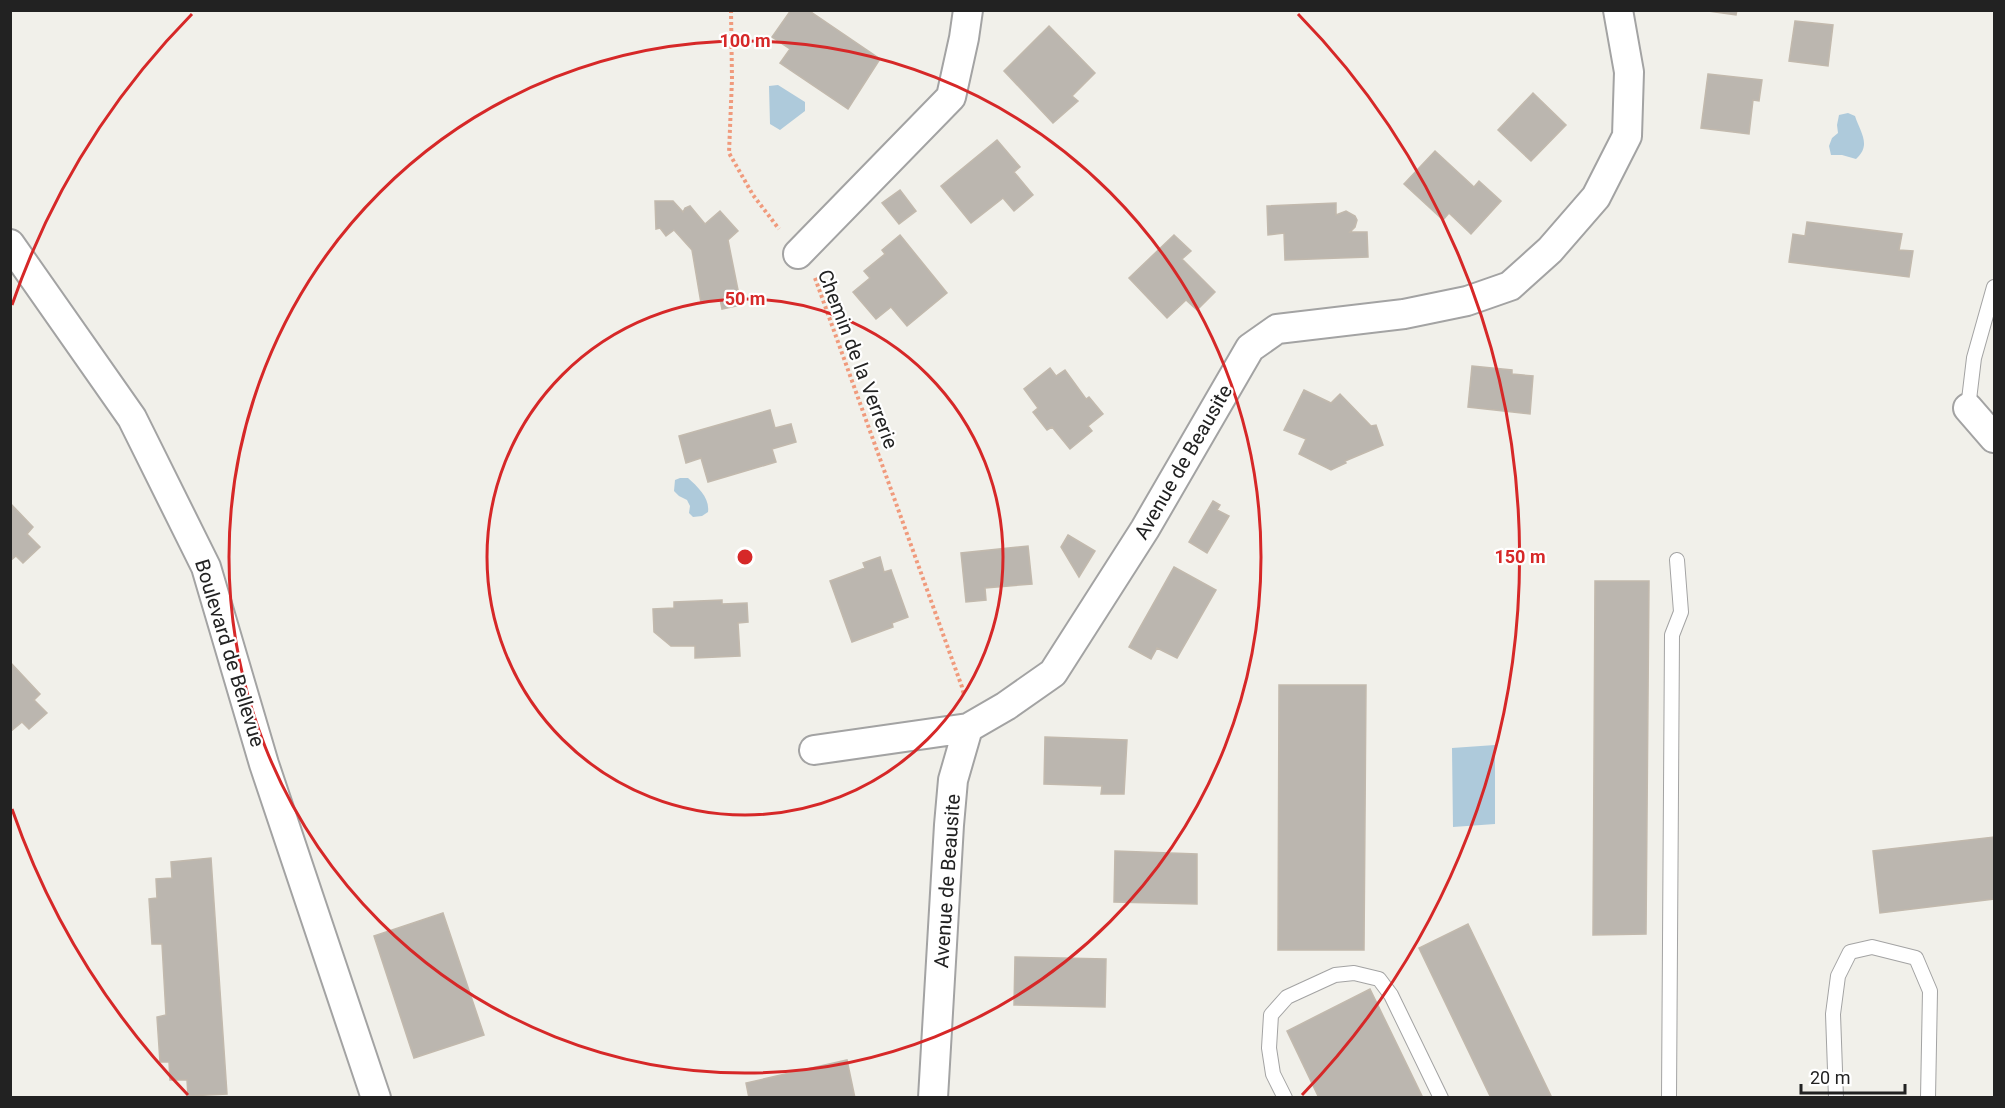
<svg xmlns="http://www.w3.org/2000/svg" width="2005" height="1108" font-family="Roboto,sans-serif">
  <rect width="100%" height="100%" fill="#f1f0ea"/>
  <path fill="#aecadb" d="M778,85l27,17v9l-25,19 -10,-6 -1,-38z
    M1848,113l7,3c5,16 17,29 1,43l-14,-4h-11l-2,-9 3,-8 6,-5 -1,-8 2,-10z
    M680,478h8c10,9 22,20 20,34l-6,4 -9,1 -4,-4 1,-7 -3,-6 -8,-4 -5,-5 1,-11z
    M1495,745v79l-42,3 -1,-79z"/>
  <path fill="#bbb6af" stroke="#c2b9ad" stroke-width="1.5" d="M791,10h17l72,49 -32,50 -68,-46 10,-14 -18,-12z
    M1701,10h36l-1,5z
    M1795,21l38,4 -5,41 -39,-5z
    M1049,26l46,47 -23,23 6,5 -25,22 -49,-52z
    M1708,74l54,6 -3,21 -6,-1 -4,34 -48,-6z
    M1533,93l33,32 -35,36 -33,-31z
    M997,140l23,27 -6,5 19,23 -19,16 -11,-13 -32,25 -30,-37z
    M1435,151l39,36 5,-6 22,20 -30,33 -22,-21 -6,7 -39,-36z
    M900,190l16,21 -17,13 -17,-21z
    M655,201h18l10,11 2,-4 5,-2 15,18 15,-13 18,20 -10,9 13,65 -19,4 -2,-10 -19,4 -9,-53 -18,-20 -8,6 -6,-8 -4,1z
    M1336,203v12l10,-4 9,5 2,4 -2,7 -5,5h17l1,25 -83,3 -1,-27 -16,2 -1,-29z
    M1807,222l95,12 -3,16 14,1 -4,26 -120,-15 4,-28 12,2z
    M900,235l47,58 -40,33 -16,-19 -15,12 -23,-27 17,-14 -6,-7 21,-17 -3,-4z
    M1174,235l17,16 -9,8 33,33 -18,18 -11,-10 -19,18 -38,-40z
    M1472,366l40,4v4l21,2 -3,38 -62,-7z
    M1050,368l6,8 9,-6 21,29 3,-2 14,17 -15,12 4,5 -22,18 -18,-22 -5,3 -14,-18 5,-4 -14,-19z
    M1304,390l27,13 9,-9 31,32 5,-1 7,20 -38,16 1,2 -15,7 -32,-16 7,-15 -22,-9z
    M770,410l5,18 16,-4 5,18 -24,7 4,13 -68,20 -7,-24 -15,5 -7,-27z
    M1213,501l7,4 -3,5 12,6 -22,37 -18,-11z
    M10,503l23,24 -6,7 13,13 -17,16 -7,-7 -6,5z
    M1068,535l27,16 -16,26 -18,-30z
    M1028,546l4,38 -47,4 1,12 -20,2 -5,-49z
    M880,557l4,15 7,-2 17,47 -16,6 1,4 -41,15 -22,-61 35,-13 -2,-5z
    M1174,567l42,23 -39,68 -20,-10 -6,11 -22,-12z
    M1595,581h54l-3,353 -53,1z
    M722,600v4l25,-1 1,19 -10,1 2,33 -45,2v-12h-24l-17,-14 -1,-23 21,-1v-6z
    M10,662l30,32 -6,6 13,13 -18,16 -7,-7 -12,10z
    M1279,685h87l-2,265h-86z
    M1045,737l82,3 -3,54h-23l1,-8 -58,-2z
    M1994,837v62l-114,14 -7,-62z
    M1115,851l82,3v50l-83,-2z
    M211,858l16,236 -39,2 -1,-16h-17l-1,-18h-9l-3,-45 9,-2 -4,-71h-10l-3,-45 8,-1 -1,-19 16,-1 -1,-16z
    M443,913l41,122 -70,23 -40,-122z
    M1468,924l84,174h-61l-72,-150z
    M1015,957l91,2 -1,48 -91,-2z
    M1370,989l53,109h-104l-32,-67z
    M847,1060l8,38h-106l-3,-15z"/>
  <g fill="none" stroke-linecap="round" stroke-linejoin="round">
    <defs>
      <path id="lane" d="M1968,408l6,-50 20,-71
        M1285,1098l-12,-24 -4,-26 2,-33 16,-18 48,-22 19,-2 25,6 12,16 50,103
        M1669,1098l3,-463 9,-23 -4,-52
        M1836,1098l-3,-84 5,-38 12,-24 22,-5 44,11 14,33 -2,107"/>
      <path id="street" d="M10,244l122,174 74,149 58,197 112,334
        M798,254l153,-157 13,-59 4,-28
        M1968,408l26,30
        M814,750l154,-22
        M933,1098l16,-273 4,-45 15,-52 38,-22 47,-33 92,-144 105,-181 27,-19 127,-15 63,-13 43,-15 40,-36 46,-53 31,-61 2,-64 -11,-62"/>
    </defs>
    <use href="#lane" stroke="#a3a3a3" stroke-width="16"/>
    <use href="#street" stroke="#a3a3a3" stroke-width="32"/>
    <path stroke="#f09a7c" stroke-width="4" stroke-dasharray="3 3" stroke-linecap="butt" d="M731,10l1,69 -3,74 24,42 26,34
      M815,278l147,409 2,8"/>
    <use href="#lane" stroke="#fff" stroke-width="14"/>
    <use href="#street" stroke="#fff" stroke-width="28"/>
  </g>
  <g fill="none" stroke="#d62828" stroke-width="3">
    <circle cx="745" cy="557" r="258"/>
    <circle cx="745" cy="557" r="516"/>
    <path d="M188 1095A775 775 0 0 1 12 809M12 305A775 775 0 0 1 192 14M1298 14A775 775 0 0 1 1302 1095"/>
  </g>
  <g text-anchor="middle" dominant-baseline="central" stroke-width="4.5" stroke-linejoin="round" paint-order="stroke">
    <g font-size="20" fill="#222" stroke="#fff">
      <text transform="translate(858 359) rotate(69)">Chemin de la Verrerie</text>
      <text transform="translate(1183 462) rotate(-60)">Avenue de Beausite</text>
      <text transform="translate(230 653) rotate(73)">Boulevard de Bellevue</text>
      <text transform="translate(947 881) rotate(-86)">Avenue de Beausite</text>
    </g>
  </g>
  <circle cx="745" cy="557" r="9" fill="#d62828" stroke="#fff" stroke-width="3"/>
  <g font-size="18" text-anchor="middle" font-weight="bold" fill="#d62828" stroke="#fff" stroke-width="4.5" stroke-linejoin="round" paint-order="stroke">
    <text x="745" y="47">100 m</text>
    <text x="745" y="305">50 m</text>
    <text x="1520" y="563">150 m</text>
  </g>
  <rect width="2005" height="1108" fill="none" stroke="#222222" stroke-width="24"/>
  <path d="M1801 1084v9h104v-9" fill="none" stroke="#222222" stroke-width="3"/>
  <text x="1810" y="1084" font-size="18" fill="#222222" stroke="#ffffff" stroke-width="4.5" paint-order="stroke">20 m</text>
</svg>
